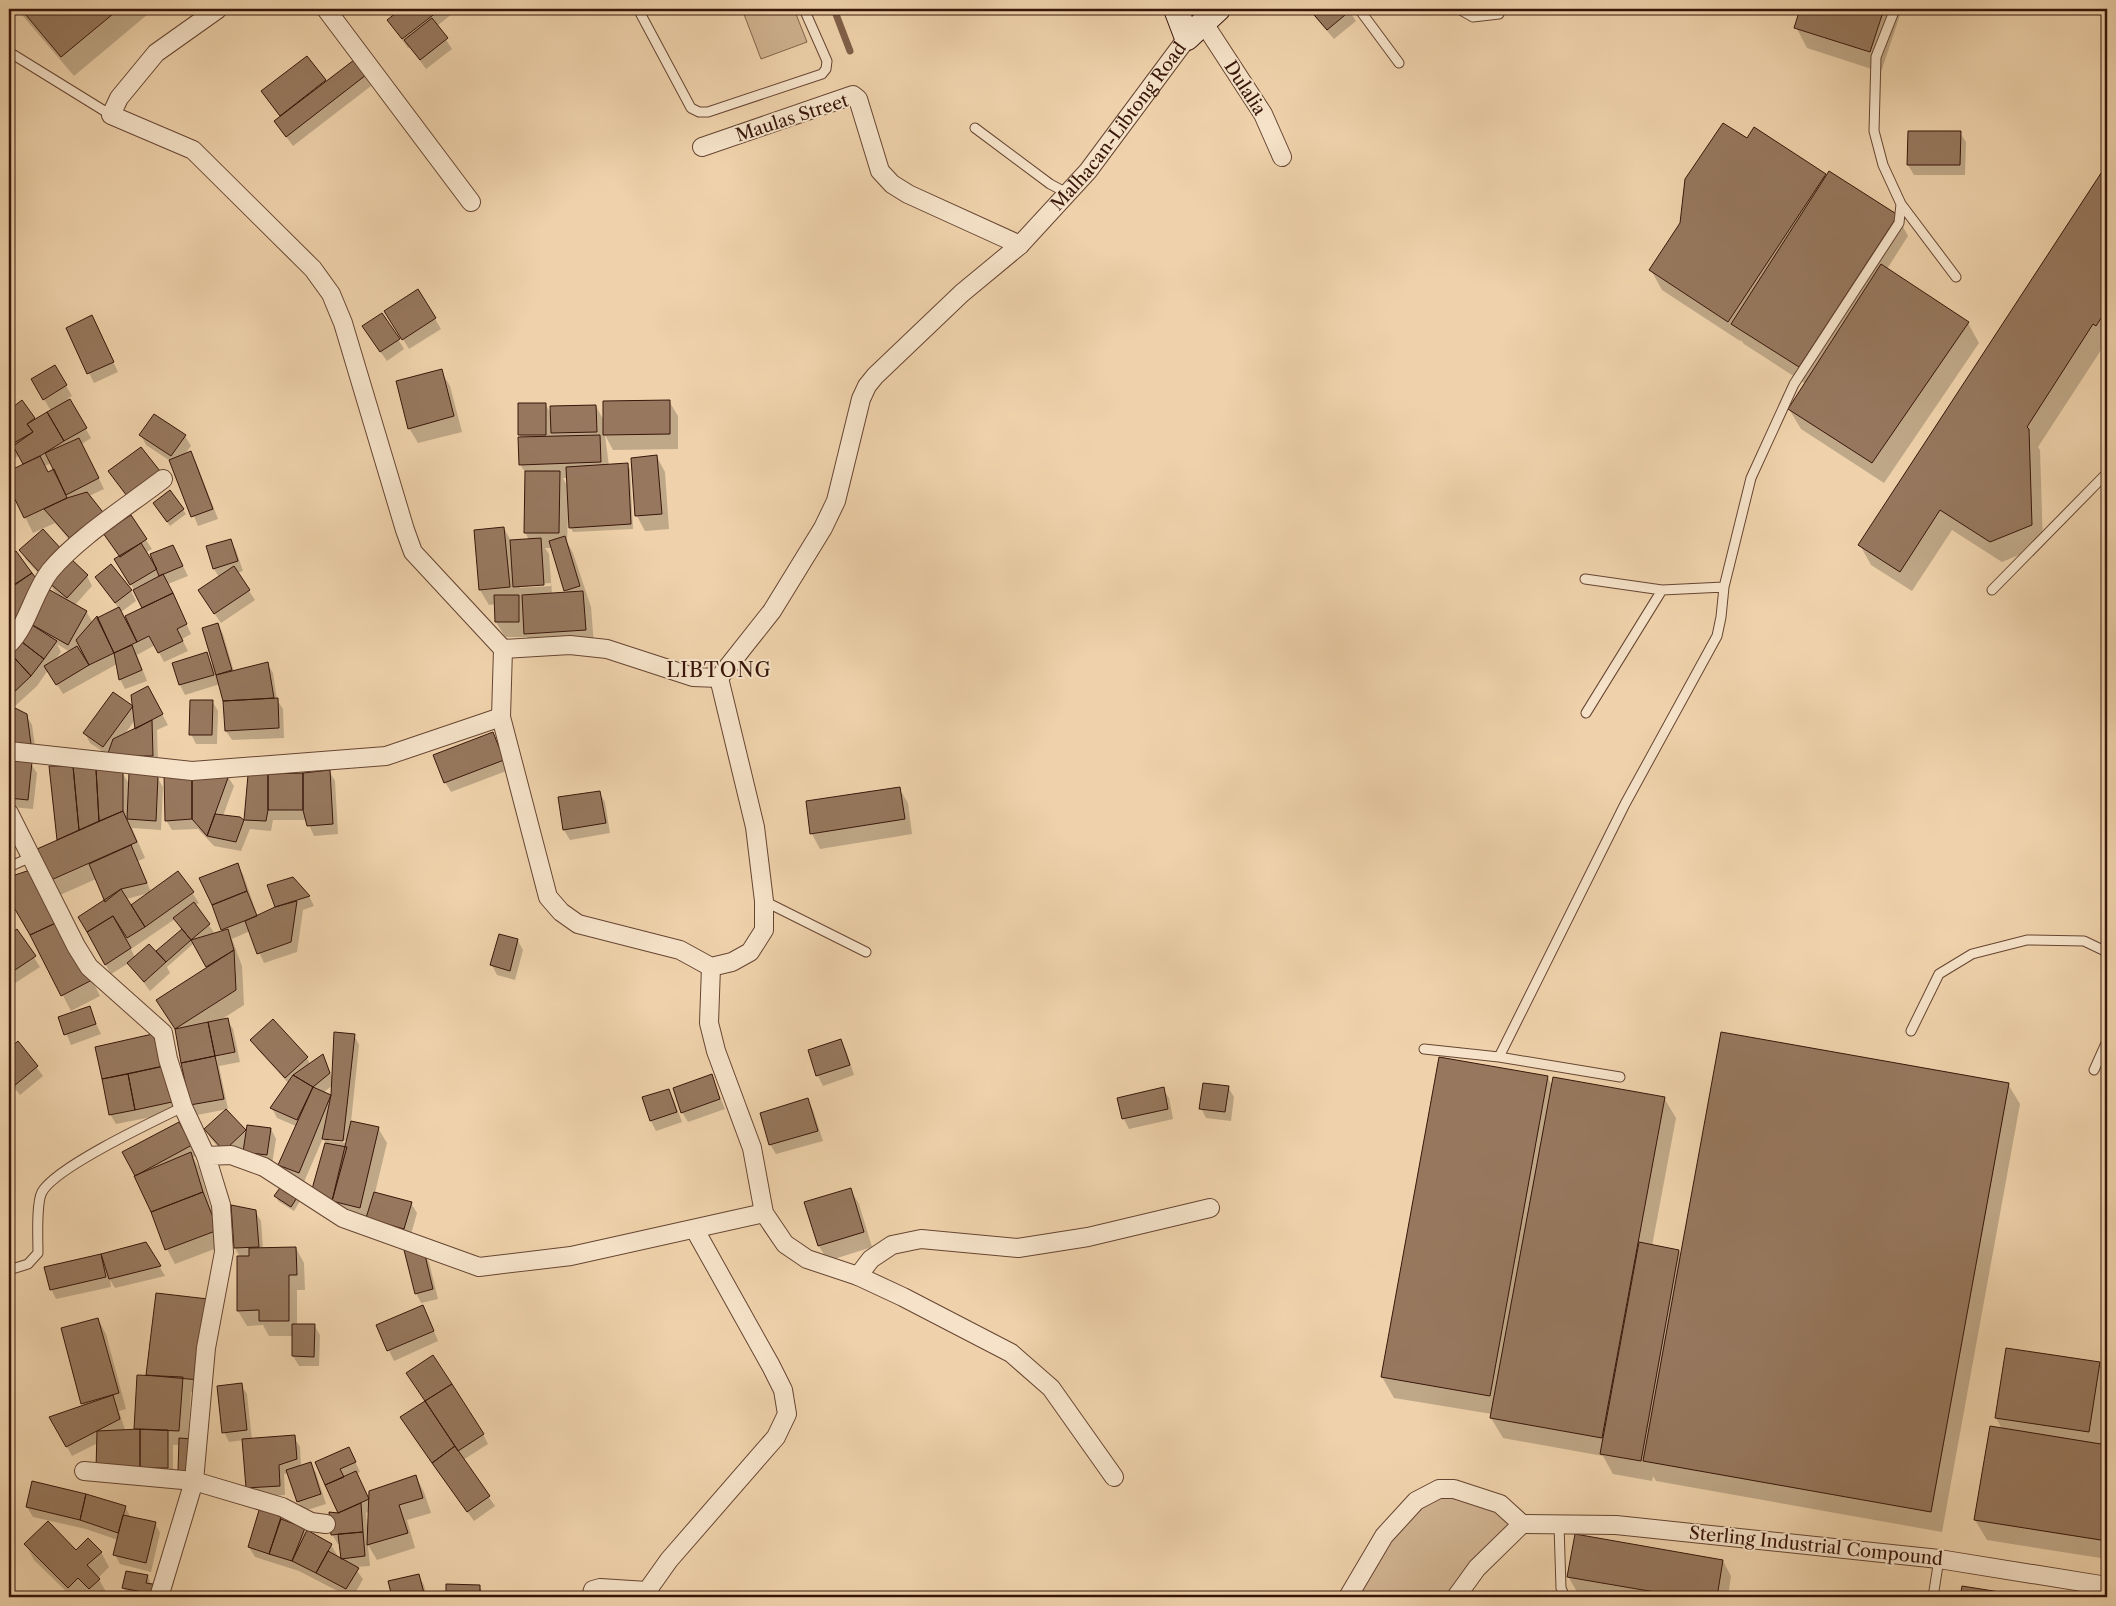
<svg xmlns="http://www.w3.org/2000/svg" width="2116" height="1606" font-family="'Libre Caslon Text',serif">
  <rect width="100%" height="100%" fill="#efd2ab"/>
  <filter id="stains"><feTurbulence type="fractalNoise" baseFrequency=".004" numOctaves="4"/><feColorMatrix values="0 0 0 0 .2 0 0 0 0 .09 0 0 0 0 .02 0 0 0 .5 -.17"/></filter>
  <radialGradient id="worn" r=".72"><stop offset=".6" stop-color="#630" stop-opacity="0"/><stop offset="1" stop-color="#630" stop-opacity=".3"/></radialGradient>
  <path fill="#d0b290" stroke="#84644d" d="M742,9h52l13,33 -46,17z
    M1454,1489l68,35 -66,73h-108l68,-96z"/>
  <path fill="#0003" fill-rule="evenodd" d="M17,9h137l-80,67z
    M403,9h46l3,5 -15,12 15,23 -26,20 -16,-22 -2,1 -20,-28z
    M1308,9h40l8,12 -22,18z
    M1802,9h100l-21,63 -74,-24 -11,-21z
    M354,61l17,25 -78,60 -11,-15 -1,-13 -19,-26 63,-11 1,2z
    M1754,129l73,48 70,39 11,20 -21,33 81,54 11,20 -95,140 -83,-54 -12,-20 17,-25 -62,-40 -3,-4 -1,1 -78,-51 -11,-20z
    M1960,133l6,9 -1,33h-51l-6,-10z
    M2107,166v179l-2,-1 -67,103 2,3 3,95 -41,17 -50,-32 -40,61 -41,-26 -11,-20z
    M418,291l23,38 -32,20 -17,-28z
    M95,325l23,47 -24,11 -27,-55z
    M369,336l29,3 6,10 -17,12z
    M55,367l17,29 -4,2 23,40 -9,6 22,45 -15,7 23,32 18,-12 22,33 -7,4 11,18 17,-25 15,30 -20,8 23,50 -9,5 6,12 -24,11 -9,-17 -18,10 10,26 -22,8 -5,-10 -3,-15 -54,30 -15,-24 -11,16 -23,21 -5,-5v-54l13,-12 -13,-19v-60l7,-5 22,31 22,13 -6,-5 -6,-12 -2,2 -20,-21 -5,-10 66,26 5,10 -17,19 11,6 7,12 26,-14 -22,-32 34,14 5,10 -15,11 3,6 20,-10 -16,-29 -8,-22 -16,-25 -25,19 -24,-28 -22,10 -24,-49v-18l3,5 13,-6 -5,-10 -11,7v-51l13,-9 12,18 17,-9 -18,-31zM51,463l4,7 -7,3 -3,-7zM57,644l13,8 -15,8 6,-8z
    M441,371l9,15 12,46 -44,11 -9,-15z
    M669,401l9,15v33l-65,1 -8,-15 4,31 18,-1 3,4 3,60 -60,3 -2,-4 -1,-13h-2l-1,27 6,11 18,54 3,38 -60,4 -7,-12h-22l-9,-15v-18l-7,1 -9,-15 24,-62 7,13 18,-1 -4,-8 1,-58 -6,-10v-60h25l7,11 44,-9 8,15zM563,478h5v10zM545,548h8l14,45 -15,1 -3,-40zM551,583v3l-31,2v-3z
    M141,435l44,1 6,10 -7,9 7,-2 5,9 22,57 -20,7 -26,-64 -26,-17z
    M657,457l8,15 4,57 -24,2 -8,-15 -4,-57z
    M170,492l16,22 -16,12 -13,-18z
    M230,540l6,10 7,21 -6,2 18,27 -34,23 -16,-23 14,-23 -5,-8 -7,-22z
    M218,624l5,10 11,38 33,-9 6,10 4,27 6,9 1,29 -52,2 -6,-9 -2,-30 -4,-17 -35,11 -5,-10 -7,-21 33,-10 7,12z
    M114,693l20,15 19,-11 15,28 -11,5 1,35 -50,-10 -18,-12 -5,-10zM135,720l2,9 -13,6z
    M212,701l6,10 -1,33h-21l-5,-10z
    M9,706l17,9 6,10 4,28 -27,3z
    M493,733l16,37 -58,22 -6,-10z
    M10,762l21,2 6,9 -4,36 -21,-2 -3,-6z
    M329,771l6,10 3,53 -24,2 -7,-16h-34l-2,11 -21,-2 -9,22 -27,-5 -16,-17 -26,1 -6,-10 62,-43 6,9 -11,30 17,2 5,4 4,-46 54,-2z
    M122,772l7,12 28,-7 6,10 -2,43 -29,-2 13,30 -7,3 13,31 27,-20 21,31 -4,2 20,29 8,-2 -22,-54 36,-13 6,9 15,43 18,-9 -7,-22 40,10 5,10 -11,4 -6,42 -33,11 -14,-32 -18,8 10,27 2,39 -25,16 8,-1 6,9 7,33 -21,4 9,43 -31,6 -6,-10 -14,-74 -10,-16 41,-47 -10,-19 -5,-5 -26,23 3,6 -20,18 -21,-28 -18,11 -32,-56 27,-17 -10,-22 -36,16 -8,-15 6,-41zM149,893l-18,14 -5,-8zM175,919l7,12 -24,21 4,6h-27l-4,-9z
    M899,788l9,15 4,31 -92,15 -8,-15z
    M599,792l6,10 5,31 -40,7 -6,-10z
    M27,872l43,64 30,60 -29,15 -39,-75 -23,-39v-19z
    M17,931l23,36 -28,18 -3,-5v-44z
    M518,941l5,9 -8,30 -18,-5 -5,-10z
    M9,1004l4,8 -4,3z
    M89,1008l12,26 -30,11 -11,-27z
    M157,1035l20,77 -61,12 -6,-10 -14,-67z
    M354,1035l5,10 -8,77 27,6 9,15 -12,50 36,10 6,10 -7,25 -90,-40 6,-54 -3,-6 -19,44 -18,-7 -6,-10 16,-39 -19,-8 -5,-10 17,-24 -31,-34 -6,-10 55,18 3,6 13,-8 10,23zM333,1085l-1,12 -9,-4zM329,1139l20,2v2l-20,-2z
    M840,1040l6,10 8,25 -31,11 -5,-10 -9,-25z
    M18,1043l25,33 -23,19 -11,-14v-31z
    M711,1076l14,33 -37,13 -6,-10z
    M1548,1078l4,8 112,12 12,20 -24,128 27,5 3,5 326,-172 12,20 -78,428 -286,-51 -3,-5 -1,5 -39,-7 -10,-18 -100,-18 -12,-20 1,-4 -98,-16 -12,-21z
    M1228,1087l6,10 -3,24 -25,-3 -5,-10z
    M1163,1089l6,9 4,21 -44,10 -5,-10 -5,-20z
    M669,1090l5,10 8,22 -26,9 -5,-10z
    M808,1100l5,10 10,31 -47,13 -6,-10z
    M226,1110l21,24 24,-5 5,10 -4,26 -22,-3 -5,-16 -15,14 -19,-21 -5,-10z
    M178,1124l18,32 -3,1 6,11 12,41 14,36 -50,19 -8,-15 -31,-72 -13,-24z
    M850,1189l9,15 13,43 -44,14 -9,-15 -14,-43z
    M276,1196h22l2,5 -6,10 -16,-10z
    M232,1207l23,4 6,10 2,28 33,-1 8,15 1,27h-8v35h17l6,10 -1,31h-20l-6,-10v-20h-24l-6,-11 -16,1 -9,-15 2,-54 -5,-9z
    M146,1243l19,33 -50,12 -5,-8 1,7 -55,12 -5,-10 -5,-22z
    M423,1252l6,10 9,37 -17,4 -5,-10z
    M157,1294l50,101 -16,-3 -3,48 5,35h-11l-3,-5 1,-25h-7v32l-70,1 -5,-35 -26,13 -21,-38 33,-12 -2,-3 16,-84 8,15 20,75 -7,2 6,19h10l4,-54h8z
    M428,1317l10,24 -44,20 -17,-35z
    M2099,1363l8,15v27l-6,40 6,1v113l-120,-19 -12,-20 27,-91 -6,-11z
    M241,1385l6,9 5,46 42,-3 6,10 1,19 9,-3 6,10 10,31 -22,7 -6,-9 -9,-29 -5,1 1,21 -32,2 -6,-10 -3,-47 -15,2 -5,-10z
    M407,1427l76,7 5,10 -25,16 32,46 -21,15z
    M9,1445l6,11 -6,3z
    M349,1448l11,24 -4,2 13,27 47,-24 8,15 7,21 -24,7 8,28 -38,12 -9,-15 2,21 -16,1 9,12 -10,18h-4l-50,-26 -44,-14 -6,-10 32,-32 4,7 19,7 2,5 1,-3 24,14 6,10 -1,2 6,3 -2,-16h-2l-6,-10 8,-19 -23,-52zM369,1511v15h-2l-1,-13z
    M27,1507h98l6,11 24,5 5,10 -9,39 -31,-8 -5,-9 3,-15 -32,-11 -53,-12z
    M26,1545l50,7h25l8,15 -11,11 10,17 -3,2h-13l-4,-5 -5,5h-11l-38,-37z
    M1723,1561l8,15 -3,21h-119l-32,-5 -9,-16z
    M418,1575l6,10 3,12h-33l-4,-15z
    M147,1576l3,5 -1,4 10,12 -33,-5 -3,-4z
    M447,1585l32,1 7,11h-39z
    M1963,1588l60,9h-61z"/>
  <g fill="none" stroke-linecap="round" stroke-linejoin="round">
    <path stroke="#81604a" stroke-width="7" d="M834,9l16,42"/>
  </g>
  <path fill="#97785e" stroke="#38160a" d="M21,9h98l-58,48z
    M401,9h40l-39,30 -15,-19z
    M1309,9h41l1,1 -24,20z
    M1800,9h84l-14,43 -76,-24z
    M432,18l16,20 -28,22 -16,-20z
    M307,56l19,24 -46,36 -19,-25z
    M354,60l12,15 -80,62 -12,-16z
    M1723,123l24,15 7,-11 72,47 -98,148 -79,-52 31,-47 5,-44z
    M1908,131h53l-1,34h-53z
    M2107,164v145l-11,17 -3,-2 -66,103 2,2 3,96 -42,17 -50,-32 -40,62 -42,-27z
    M1829,171l69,44 -99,152 -68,-43z
    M1881,264l88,58 -97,141 -84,-54z
    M418,289l18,29 -34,22 -18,-29z
    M382,313l18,26 -20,13 -18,-26z
    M92,315l22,47 -27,12 -21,-46z
    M55,365l12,20 -24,15 -12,-21z
    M442,369l12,47 -46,13 -12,-48z
    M70,399l17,29 -23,13 -17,-29z
    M22,400l13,18 -8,6 6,8 -24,17v-39z
    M670,400v34l-67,1v-34z
    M518,403h28v32h-28z
    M596,405l1,27 -46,1 -1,-27z
    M47,412l17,29 -24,15 -17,8 -11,-20 21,-12 -6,-8z
    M154,414l32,21 -15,21 -32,-21z
    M600,435l1,27 -82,3 -1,-28z
    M79,438l20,40 -33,17 -21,-42z
    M141,447l19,24 -33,25 -19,-25z
    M191,451l22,58 -22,8 -22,-57z
    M657,455l5,59 -27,2 -4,-58z
    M40,456l8,16 6,-3 13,29 -43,20 -15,-31v-16z
    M628,463l3,61 -62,4 -3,-61z
    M525,471h35l-1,62h-35z
    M170,490l14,19 -17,13 -14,-19z
    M87,492l19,24 -33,26 -29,-33 23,-11z
    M131,515l16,24 -27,18 -17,-24z
    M504,527l6,60 -31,3 -5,-60z
    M43,529l20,22 -24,21 -20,-22z
    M565,536l15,50 -16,5 -15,-50z
    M541,538l3,47 -31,2 -3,-47z
    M231,539l7,22 -25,8 -7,-23z
    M141,543l16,26 -27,16 -16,-26z
    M173,545l10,21 -24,10 -9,-22z
    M16,551l16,22 -23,16v-34z
    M69,557l19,18 -21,23 -20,-17z
    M111,564l21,26 -17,13 -20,-26z
    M234,566l16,24 -36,24 -16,-24z
    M32,573l7,9 -24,45 -6,-9v-30z
    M163,574l10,19 -31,15 -9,-18z
    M48,589l39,22 -19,34 -39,-22z
    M583,591l3,39 -62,4 -2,-39z
    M173,593l14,31 -10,5 6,12 -25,12 -9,-17 -12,6 -12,-26z
    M494,595h25v27h-24z
    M119,607l18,35 -23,11 -17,-35z
    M97,616l17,37 -25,12 -13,-25z
    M29,623l28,18 -13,18 -26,-20z
    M218,623l14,47 -16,5 -14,-47z
    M18,639l26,20 -13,17 -22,-24z
    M132,645l10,25 -23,10 -5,-27z
    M77,646l12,19 -33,20 -12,-19z
    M9,652l22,24 -22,21z
    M207,652l7,23 -35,10 -7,-22z
    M268,662l6,36 -51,3 -7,-26z
    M148,686l15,28 -28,15 -4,-34z
    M113,692l20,14 -30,41 -20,-14z
    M278,698l1,30 -54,3 -2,-30z
    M190,700h23l-1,35h-23z
    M9,705l18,9 4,30 -22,2z
    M152,720l1,36h-46l6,-17z
    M493,732l11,28 -60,23 -11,-28z
    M9,760l23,2 -4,38 -19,-2z
    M49,766h24l6,64 -22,10z
    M73,766l23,3 3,52 -20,9z
    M96,769l27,1v41l-24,10z
    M330,770l3,54 -26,2 -4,-16v-37z
    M129,773l29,3 -2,45 -29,-2z
    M164,773l28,3v43l-27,2z
    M303,773v37h-35v-36z
    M268,774v36l-2,11 -22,-1 4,-45z
    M229,775l-22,61 -15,-17v-43z
    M900,787l5,32 -95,15 -4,-33z
    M600,791l6,32 -43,7 -5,-33z
    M123,811l14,31 -86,38 -14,-31z
    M215,814l25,3 4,3 -8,22 -29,-6z
    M131,845l16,38 -26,6 -16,13 -16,-38z
    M238,863l9,28 -35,14 -13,-27z
    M27,871l12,9 23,40 -32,15 -21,-36v-22z
    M178,871l16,21 -49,35 -14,-22z
    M293,877l17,19 -35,11 -8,-22z
    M121,889l24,38 -18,11 -14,-22 -26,16 -9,-15z
    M247,891l10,25 -36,14 -9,-25z
    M297,901l-6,41 -34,12 -12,-33 30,-14z
    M194,902l16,22 -19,16 -18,-22z
    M113,916l18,32 -26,17 -18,-33z
    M62,920l30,60 -31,16 -31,-61z
    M17,929l19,27 -27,18v-39z
    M182,929l9,11 -25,22 -10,-11z
    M228,929l6,21 -28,17 -15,-27z
    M499,934l19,5 -8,32 -20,-6z
    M149,944l17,18 -22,20 -17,-19z
    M234,950l2,40 -61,39 -19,-29z
    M90,1006l6,18 -32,11 -6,-18z
    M228,1018l7,34 -20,4 -7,-34z
    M273,1019l35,38 -23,21 -35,-38z
    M208,1022l7,34 -34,7 -6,-34z
    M334,1032l21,2 -12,107 -21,-2 9,-44z
    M1721,1032l288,51 -78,429 -288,-51z
    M157,1033l7,33 -62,13 -7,-32z
    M841,1039l9,26 -34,11 -8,-26z
    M18,1041l20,25 -24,20 -5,-6v-31z
    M323,1054l7,19 -17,14 -20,-12z
    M215,1056l9,43 -34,6 -9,-42z
    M1439,1057l109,19 -58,320 -109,-19z
    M164,1066l8,36 -37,8 -7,-36z
    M128,1074l7,36 -26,5 -7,-36z
    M712,1074l8,25 -39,14 -8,-25z
    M293,1075l20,12 -16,33 -27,-12z
    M1553,1077l112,20 -63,341 -112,-20z
    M1203,1083l26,3 -4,26 -26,-3z
    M313,1087l18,8 -32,78 -21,-8z
    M1164,1087l4,22 -46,10 -5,-21z
    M669,1089l8,23 -27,9 -8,-24z
    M808,1098l10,33 -49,14 -9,-32z
    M226,1109l20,21 -22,21 -20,-22z
    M351,1121l28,6 -19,81 -28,-7z
    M179,1122l13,23 -57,31 -13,-24z
    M247,1125l24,3 -4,27 -24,-3z
    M325,1143l22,4 -15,54 -20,-12z
    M191,1152l12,40 -52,20 -17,-36z
    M282,1185l16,11 -7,11 -17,-11z
    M851,1188l13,44 -46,14 -14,-44z
    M203,1192l15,38 -53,20 -14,-38z
    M374,1192l38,10 -8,27 -38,-11z
    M231,1205l25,5 3,37 -25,1z
    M146,1242l15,24 -52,13 -8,-25z
    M1639,1242l40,8 -38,211 -41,-7z
    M296,1247l1,28h-8v46h-30v-11l-22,1v-55h12v-8z
    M404,1250l20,1 9,38 -18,5z
    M101,1254l5,23 -56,13 -6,-23z
    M156,1293l52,6 -9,81 -53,-5z
    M423,1305l11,26 -47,20 -11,-26z
    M98,1318l21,75 -38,11 -20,-76z
    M292,1324h23l-1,33 -22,-1z
    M2006,1348l94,14 -11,70 -94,-14z
    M433,1355l19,29 -27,17 -19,-28z
    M137,1375l46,2 -4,54 -45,-2z
    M242,1383l5,47 -25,3 -5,-47z
    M452,1384l32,50 -26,17 -33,-50z
    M113,1395l7,24 -54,28 -17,-30z
    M425,1401l30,45 -23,17 -32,-46z
    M1990,1426l117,19v96l-133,-21z
    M140,1429v39l-44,1 1,-38z
    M140,1429l28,1v38h-28z
    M295,1435l2,24 -18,6 1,21 -34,2 -4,-49z
    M179,1438l14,1 -2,32h-13z
    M455,1446l35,50 -23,16 -35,-49z
    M349,1447l7,15 -16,7 4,8 -19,8 -10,-23z
    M311,1462l10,32 -24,8 -11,-32z
    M356,1471l13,28 -31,14 -13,-28z
    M416,1475l7,23 -24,7 9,28 -41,12 2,-54z
    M32,1481l54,13 -6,26 -54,-13z
    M86,1494l40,12 -8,27 -38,-13z
    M361,1503l2,29 -32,3 -2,-23 9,1z
    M260,1507l22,7 -13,40 -21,-7z
    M123,1515l33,7 -10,41 -33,-8z
    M281,1519l24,9 -13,33 -23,-7z
    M48,1521l28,29 12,-12 14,14 -15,13 13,14 -11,10 -11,-11 -10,10 -44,-44z
    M307,1530l25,14 -16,29 -24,-12z
    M363,1532l2,24 -24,3 -3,-25z
    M1575,1534l148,26 -6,37h-33l-117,-20z
    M328,1551l31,17 -13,21 -30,-16z
    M126,1571l22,4 -2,8 13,2 -2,10 -35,-7z
    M419,1574l6,23h-33l-4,-16z
    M446,1584l34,1v12h-34z
    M1962,1586l69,11h-71z
    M122,1593l18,4h-19z"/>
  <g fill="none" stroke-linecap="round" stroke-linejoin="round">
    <defs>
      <path id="lane" d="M638,9l53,99 8,4h9l114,-38 4,-5 1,-8 -23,-52
        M1359,9l40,54
        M1459,9l14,8 26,-3
        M1895,9l-19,48 -2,74 9,34 18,39 55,73
        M9,52l102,63
        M975,128l75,56 17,9
        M1585,579l77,11 62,-3
        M1992,590l115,-117
        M1586,713l76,-123
        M9,867l22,-10
        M764,901l102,51
        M1911,1031l28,-57 33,-20 55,-14 57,1 23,11
        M1424,1049l75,8 121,20
        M1499,1057l126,-253 92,-168 4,-19 3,-30 27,-109 43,-94 105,-161 2,-19
        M2094,1070l13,-29
        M9,1270l19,-6 10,-11c0,-13 -2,-50 4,-61 14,-25 112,-71 141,-85
        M1559,1525l2,63 4,9
        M1933,1597l6,-38"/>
      <g id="street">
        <path d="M218,9l-62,44 -37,45 -8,17 82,35 120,119 18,25 12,29 62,207 8,22 90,97 -2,68 47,180 13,15 17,12 102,26 31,17 21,-5 18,-10 14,-22v-29l-9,-74 -36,-149"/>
        <path d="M326,9l145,193"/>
        <path d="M1203,22l60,92 19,43"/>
        <path d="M702,147l151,-52 5,4 22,72 12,13 16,10 112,51"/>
        <path d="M9,644c19,-19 24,-51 41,-73 27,-33 78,-65 113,-92"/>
        <path d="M503,649l67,-4 37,4 86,28 26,1"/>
        <path id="s1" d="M719,678l53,-67 51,-83 13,-27 25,-102 6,-13 8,-10 87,-83 58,-48 68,-74 99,-133"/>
        <path d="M9,751l183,20 194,-15 115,-39"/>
        <path d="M9,813l67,133 13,21 74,66 5,26 15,48 23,49"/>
        <path d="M711,967l-2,56 7,28 36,97 12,65 21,31 22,15 51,17 45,21 108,56 40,35 63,89"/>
        <path d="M858,1276l13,-17 21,-14 29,-6 97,9 70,-11 122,-29"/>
        <path d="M84,1471l110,10 88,26 29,15 15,2"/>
        <path d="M1522,1524l94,1 323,34 168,27"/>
        <path d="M159,1597l35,-116 12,-133 18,-96 -3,-47 -15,-49 25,-1 33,12 79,51 136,49 92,-11 193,-43"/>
        <path d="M591,1597l2,-7 7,-2 47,3"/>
        <path d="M645,1597l2,-6 22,-31 107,-123 11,-23 -4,-24 -12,-24 -76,-136"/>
        <path d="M1348,1597l36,-61 32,-35 23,-12h15l46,15 22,20"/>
        <path d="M1456,1597l21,-29 45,-44"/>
      </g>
      <path id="secondary" d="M1176,9l11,29 31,-29"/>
    </defs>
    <use href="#lane" stroke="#664532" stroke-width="11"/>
    <use href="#street" stroke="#664532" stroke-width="20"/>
    <use href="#secondary" stroke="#38160a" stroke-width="26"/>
    <use href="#lane" stroke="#f5e2c8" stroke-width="9"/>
    <use href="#street" stroke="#f5e2c8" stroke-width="18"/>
    <use href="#secondary" stroke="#f5e2c8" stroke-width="24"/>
  </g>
  <g text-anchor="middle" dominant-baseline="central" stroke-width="4" stroke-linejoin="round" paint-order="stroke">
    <g font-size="18" fill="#38160a" stroke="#f5e2c8">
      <text transform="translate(1245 88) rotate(57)">Dulalia</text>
      <text transform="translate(792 118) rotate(-18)">Maulas Street</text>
      <text stroke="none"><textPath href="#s1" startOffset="695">Malhacan-Libtong Road</textPath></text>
      <text transform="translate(1816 1546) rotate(6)">Sterling Industrial Compound</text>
    </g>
    <g font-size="20" letter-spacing="1" fill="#38160a" stroke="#f5e2c8">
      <text x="719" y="670">LIBTONG</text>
    </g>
  </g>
  <rect width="2116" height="1606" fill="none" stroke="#efd2ab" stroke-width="30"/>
  <rect x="10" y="10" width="2096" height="1586" fill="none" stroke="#38160a" stroke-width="2.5"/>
  <rect x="15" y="15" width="2086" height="1576" fill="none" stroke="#38160a"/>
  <rect width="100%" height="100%" filter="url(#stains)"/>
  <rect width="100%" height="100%" fill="url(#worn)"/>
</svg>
